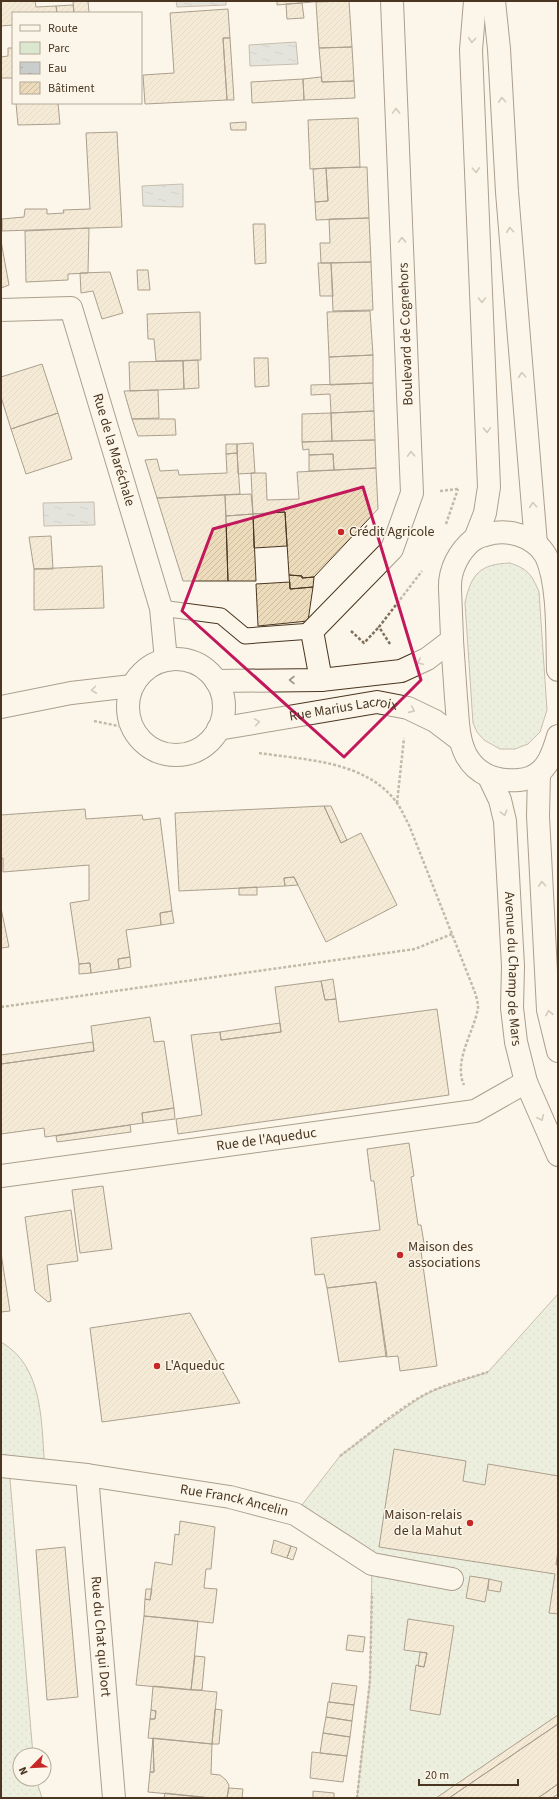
<svg xmlns="http://www.w3.org/2000/svg" width="559" height="1799" font-family="'Source Sans 3',sans-serif">
  <defs>
    <pattern id="green-dots" width="8" height="8" patternUnits="userSpaceOnUse"><rect width="8" height="8" fill="#dce7d0"/><path d="M2 2h.1M6 6h.1" fill="none" stroke="#bec7b2" stroke-width="1.8" stroke-linecap="round"/></pattern>
    <pattern id="water-ripples" width="26" height="14" patternUnits="userSpaceOnUse"><rect width="26" height="14" fill="#c9cecd"/><path d="M2 4q2-2 4 0t4 0M15 11q2-2 4 0t4 0" fill="none" stroke="#a5a8a6"/></pattern>
    <pattern id="building-hatch" width="6" height="6" patternUnits="userSpaceOnUse"><rect width="6" height="6" fill="#ecdcbc"/><path d="M-1 1l2-2M0 6l6-6M5 7l2-2" fill="none" stroke="#ccbda1"/></pattern>
  </defs>
  <rect width="100%" height="100%" fill="#fbf6e9"/>
  <path fill="url(#green-dots)" stroke="#887966" d="M510,563c18,6 22,12 29,29l8,118 -7,22 -12,12 -13,5h-15l-16,-9 -7,-8 -4,-9 -8,-120c6,-29 15,-39 45,-40z
    M558,1294v504h-201l13,-118 2,-116 -77,-50 45,-58 44,-33 37,-26 16,-8 51,-17z
    M1,1342c44,25 40,84 44,128l-36,-3 24,288h-13v24h16l6,19h-41z"/>
  <path fill="url(#water-ripples)" stroke="#887966" d="M176,1h50v4l-49,2z
    M296,42l2,22 -48,2 -1,-21z
    M183,184v23l-40,-1 -1,-20z
    M94,502l1,23 -51,1 -1,-23z"/>
  <path fill="url(#building-hatch)" stroke="#4a3520" d="M1,1h34l1,6 20,-1 1,7h-44v12l-12,1z
    M73,1h15l1,12h-15z
    M277,1h47l-47,4z
    M349,1l3,46 -33,1 -3,-46z
    M302,3l2,15 -17,1 -1,-15z
    M73,5l1,8h-17l-1,-7z
    M228,9l2,29h-7l4,62 -82,4 -2,-29 31,-2 -4,-60z
    M223,38h7l4,62h-7z
    M352,47l2,34 -32,1 -3,-34z
    M8,48h5v30h-12v-21l7,-1z
    M321,77l1,5 32,-1 1,17 -51,2 -1,-21z
    M303,79l1,21 -52,3 -1,-21z
    M16,103h42l2,21 -42,1z
    M358,118l2,49 -50,2 -2,-49z
    M246,122v8h-15l-1,-7z
    M117,132l5,95 -120,4v-12l22,-2 1,-8h22v5l17,-1 -1,-3 27,-1 -4,-76z
    M367,167l2,51 -53,2 -1,-18 13,-1 -2,-33z
    M326,168l2,33 -13,1 -2,-33z
    M369,218l2,44 -50,1 -1,-20h10l-1,-24z
    M253,224h12l1,39 -11,1z
    M89,228l-1,45 -20,1v6l-42,2 -1,-51z
    M1,241l8,44 -8,3z
    M371,262l2,48 -40,1 -2,-48z
    M318,263h13l2,33h-13z
    M137,270h11l2,20h-12z
    M110,272l13,41 -21,6 -9,-28 -12,2 -1,-20z
    M370,311l3,44 -44,2 -2,-45z
    M200,312l1,48 -45,1 -2,-22h-6l-1,-25z
    M373,355v28l-43,2 -1,-28z
    M254,358h14l1,28 -14,1z
    M198,360l1,28 -15,1 -1,-28z
    M183,361l1,28 -54,2 -1,-29z
    M42,364l16,49 -47,16 -10,-32v-20z
    M373,383l1,28 -43,2 -1,-19 -19,1v-10z
    M158,390l1,28 -27,1 -8,-28z
    M374,411l1,29 -43,1 -1,-28z
    M58,413l14,46 -46,15 -15,-45z
    M331,413l1,28 -30,1v-28z
    M132,419h43l1,16 -38,1z
    M375,440l1,28 -42,2 -1,-16 -24,1v-6l-6,1 -1,-8z
    M253,443l2,30 -17,1 -1,-30z
    M226,444h11v9l-11,1z
    M237,453l3,41 -83,4 -12,-38 12,-1 3,12 18,-1 1,5 48,-2 -1,-19z
    M333,454l1,16 -25,1v-16z
    M376,468l2,41 -64,68 -12,1v-2l-13,-1 -4,-63 -32,2 -2,-41h15l1,27 32,-1 -2,-27z
    M251,494l2,20 -27,2 -1,-21z
    M225,495l3,86h-45l-26,-83z
    M285,512l2,34 -33,2 -1,-34z
    M253,514l3,67h-28l-2,-65z
    M51,536l2,33h-19l-5,-32z
    M102,566l2,42 -70,2v-41z
    M289,575l13,1v2l12,-1 -1,10 -23,2z
    M290,582v7l23,-2 -5,34 -50,5 -2,-42z
    M324,806l17,37 20,-10 36,72 -71,37 -32,-65 -10,1 1,8 -106,5 -4,-78z
    M324,806h7l16,34 -6,3z
    M85,809l1,10 56,-4 1,5 17,-2 12,93 -12,2 1,12 -35,5 4,27 -12,2 1,10 -28,4 -1,-10 -11,1 -9,-61 19,-3v-35l-86,7v-14h-2v-43z
    M294,877l4,8 -13,1 -1,-8z
    M257,887v8h-18v-7z
    M1,908l8,39 -8,1z
    M172,911l2,12 -13,2 -1,-12z
    M130,957l1,10 -12,2 -1,-10z
    M90,963l1,10 -12,1v-10z
    M333,979l3,20 -11,1 -4,-19z
    M321,981l4,19 11,-1 3,23 98,-13 12,86 -271,39 -2,-15 26,-4 -11,-80 29,-3 1,8 60,-8 -6,-45z
    M150,1017l4,25 10,-1 10,67 -32,5 1,10 -98,14 -1,-9 -43,6v-70l93,-13 -3,-25z
    M280,1023l1,9 -60,8 -1,-8z
    M93,1042l1,9 -93,13v-9z
    M174,1108l1,11 -32,4 -1,-10z
    M130,1125l1,7 -74,10 -1,-6z
    M409,1143l5,33 -3,1 7,48h3l3,18 -4,1 17,122 -37,5 -2,-15 -12,1 -10,-75 -49,6 -3,-14 -9,1 -4,-37 69,-8 -6,-49h-3l-4,-32z
    M103,1186l9,63 -32,4 -8,-63z
    M71,1210l7,51 -31,4 4,36 -3,1 -13,-11 -10,-74z
    M1,1253l9,58 -9,1z
    M376,1282l11,74 -48,6 -12,-74z
    M190,1313l50,90 -138,19 -12,-94z
    M394,1449l72,12 -3,20 22,4 3,-21 70,12v75l-2,14h2v49l-9,-1 6,-39 -176,-27z
    M180,1521l35,6 -4,42h-5l-2,19 13,1 -4,34 -69,-7 1,-17 5,1 5,-38 17,3 3,-31 4,1z
    M274,1540l17,6 -4,12 -16,-5z
    M291,1546l6,2 -4,12 -6,-2z
    M65,1547l13,150 -31,3 -11,-150z
    M470,1576l19,3 -4,23 -19,-4z
    M489,1579l13,3 -2,10 -12,-2z
    M146,1589h6l-2,11 -5,-1z
    M144,1616l54,5 -7,69 -55,-5z
    M408,1619l46,7 -14,89 -30,-5 6,-45 8,2 3,-14 -23,-3z
    M348,1635l17,2 -2,15 -17,-2z
    M420,1652l7,1 -3,14 -6,-1z
    M195,1656l10,1 -3,33h-11z
    M332,1683l25,3 -3,19 -25,-3z
    M153,1686l64,6 -5,52 -64,-6 2,-19h5l1,-8 -5,-1z
    M328,1702l26,3 -2,16 -26,-4z
    M215,1709l7,1 -3,34h-7z
    M151,1710l5,1 -1,8h-5z
    M558,1715v9l-109,74h-13z
    M326,1717l26,4 -2,16 -27,-4z
    M558,1724v60l-20,14h-89z
    M323,1733l27,4 -3,19 -27,-3z
    M153,1738l1,34h-4z
    M153,1738l59,6 -1,30 9,1 6,5 3,5 -2,13h-16l-63,-6 2,-20h4z
    M312,1752l35,4 -4,26 -33,-4z
    M558,1784v10l-6,4h-14z
    M229,1788l14,1 -1,9h-15z
    M313,1791l21,2v5h-21z
    M165,1793l46,5h-47z"/>
  <g fill="none" stroke-linecap="round" stroke-linejoin="round">
    <defs>
      <path id="service" d="M161,608l60,8 24,20 67,-5"/>
      <g id="minor">
        <path id="s1" d="M1,310l70,-2 90,300 5,52"/>
        <path d="M321,680l-9,-49 80,-82 20,-56 -20,-492"/>
        <path id="s2" d="M1,1176l474,-65 51,-29"/>
        <path id="s3" d="M1,1466l86,9 143,22 65,17 77,50 80,15"/>
        <path id="s4" d="M87,1475l27,323"/>
      </g>
      <g id="secondary">
        <circle cx="176" cy="707" r="48"/>
        <path d="M216,681l105,-1 80,-9 26,-12 25,-19"/>
        <path d="M1,707l70,-14 61,-7"/>
        <path id="s5" d="M218,729l159,-27 31,6 27,13 25,19"/>
      </g>
      <g id="primary">
        <path d="M475,1l-4,49 18,437 -4,26 -10,26"/>
        <path d="M494,1l5,48 8,143 29,352"/>
        <path d="M558,670c-1,-33 1,-86 -12,-114 -12,-21 -39,-28 -61,-21 -3,1 -8,2 -11,4 -15,12 -25,31 -24,50 1,37 3,73 6,109 2,19 1,39 10,57 11,20 31,27 53,25 26,-2 33,-23 39,-44"/>
        <path d="M539,774l-1,42 10,194 10,41"/>
        <path id="s6" d="M489,777l11,23 5,21 8,145 -1,42 4,34 10,40 32,73"/>
      </g>
    </defs>
    <use href="#service" stroke="#4a3520" stroke-width="17"/>
    <use href="#minor" stroke="#4a3520" stroke-width="24"/>
    <use href="#secondary" stroke="#4a3520" stroke-width="24"/>
    <use href="#primary" stroke="#4a3520" stroke-width="24"/>
    <path stroke="#7f6f5c" stroke-width="2.5" stroke-dasharray="3 2" stroke-linecap="butt" d="M440,491l18,-2
      M446,524l12,-35
      M351,631l13,12 15,-16
      M390,644l-11,-17 43,-56
      M94,721l39,8
      M259,753c47,7 108,8 138,50 5,7 8,15 12,22l65,165c2,5 4,12 4,18 -4,24 -25,53 -14,77
      M397,803l7,-65
      M1,1007l414,-58 37,-15
      M340,1456c27,-20 53,-43 82,-60 20,-11 44,-17 66,-24
      M357,1798l13,-118 2,-87"/>
    <use href="#service" stroke="#fbf6e9" stroke-width="15"/>
    <use href="#minor" stroke="#fbf6e9" stroke-width="22"/>
    <use href="#secondary" stroke="#fbf6e9" stroke-width="22"/>
    <use href="#primary" stroke="#fbf6e9" stroke-width="22"/>
  </g>
  <defs><path id="oneway-chevron" d="M-2-3.5L2.5 0L-2 3.5" fill="none" stroke-width="1.6" stroke-linecap="round" stroke-linejoin="round"/></defs>
  <g stroke="#a29684">
    <use href="#oneway-chevron" transform="translate(472 40) rotate(95)"/>
    <use href="#oneway-chevron" transform="translate(502 100) rotate(-93)"/>
    <use href="#oneway-chevron" transform="translate(396 111) rotate(-92)"/>
    <use href="#oneway-chevron" transform="translate(476 170) rotate(87)"/>
    <use href="#oneway-chevron" transform="translate(510 230) rotate(-95)"/>
    <use href="#oneway-chevron" transform="translate(402 240) rotate(-92)"/>
    <use href="#oneway-chevron" transform="translate(482 300) rotate(88)"/>
    <use href="#oneway-chevron" transform="translate(522 375) rotate(-95)"/>
    <use href="#oneway-chevron" transform="translate(487 430) rotate(88)"/>
    <use href="#oneway-chevron" transform="translate(411 454) rotate(-92)"/>
    <use href="#oneway-chevron" transform="translate(533 505) rotate(-95)"/>
    <use href="#oneway-chevron" transform="translate(420 662) rotate(155)"/>
    <use href="#oneway-chevron" transform="translate(292 680) rotate(180)"/>
    <use href="#oneway-chevron" transform="translate(94 690) rotate(173)"/>
    <use href="#oneway-chevron" transform="translate(412 710) rotate(24)"/>
    <use href="#oneway-chevron" transform="translate(257 722) rotate(-9)"/>
    <use href="#oneway-chevron" transform="translate(504 813) rotate(75)"/>
    <use href="#oneway-chevron" transform="translate(542 884) rotate(-93)"/>
    <use href="#oneway-chevron" transform="translate(549 1013) rotate(-101)"/>
    <use href="#oneway-chevron" transform="translate(541 1118) rotate(65)"/>
  </g>
  <path d="M0 0H559V1799H0ZM363,487l58,193 -77,77 -162,-146 31,-82z" fill="#fbf6e9" fill-opacity=".55" fill-rule="evenodd"/>
  <path fill="none" stroke="#c2185b" stroke-width="3" stroke-linejoin="round" d="M363,487l58,193 -77,77 -162,-146 31,-82z"/>
  <g fill="#c62828" stroke="#fbf6e9" stroke-width="1.5">
    <circle cx="341" cy="532" r="4"/>
    <circle cx="400" cy="1255" r="4"/>
    <circle cx="157" cy="1366" r="4"/>
    <circle cx="470" cy="1523" r="4"/>
  </g>
  <g text-anchor="middle" dominant-baseline="central" stroke-width="3" stroke-linejoin="round" paint-order="stroke">
    <g font-size="14" fill="#4a3520" stroke="#fbf6e9">
      <text transform="translate(406 334) rotate(-92)">Boulevard de Cognehors</text>
      <text stroke="none"><textPath href="#s1" startOffset="218">Rue de la Maréchale</textPath></text>
      <text stroke="none"><textPath href="#s5" startOffset="127">Rue Marius Lacroix</textPath></text>
      <text stroke="none"><textPath href="#s6" startOffset="195">Avenue du Champ de Mars</textPath></text>
      <text stroke="none"><textPath href="#s2" startOffset="268">Rue de l'Aqueduc</textPath></text>
      <text stroke="none"><textPath href="#s3" startOffset="236">Rue Franck Ancelin</textPath></text>
      <text stroke="none"><textPath href="#s4" startOffset="162">Rue du Chat qui Dort</textPath></text>
    </g>
    <g font-size="14" fill="#4a3520" stroke="#fbf6e9" text-anchor="start">
      <text x="349" y="532">Crédit Agricole</text>
      <text x="408" y="1247">Maison des<tspan x="408" dy="16">associations</tspan></text>
      <text x="165" y="1366">L'Aqueduc</text>
      <text x="462" y="1515" text-anchor="end">Maison-relais<tspan x="462" dy="16">de la Mahut</tspan></text>
    </g>
  </g>
  <rect width="559" height="1799" fill="none" stroke="#4a3520" stroke-width="4"/>
  <rect x="12" y="12" width="130" height="92" fill="#fbf6e9" stroke="#b4a999"/>
  <rect x="20" y="25" width="20" height="6" fill="#fbf6e9" stroke="#b4a999"/>
  <text x="48" y="32" font-size="12" fill="#4a3520">Route</text>
  <rect x="20" y="42" width="20" height="12" fill="#dce7d0" stroke="#b4a999"/>
  <text x="48" y="52" font-size="12" fill="#4a3520">Parc</text>
  <rect x="20" y="62" width="20" height="12" fill="url(#water-ripples)" stroke="#b4a999"/>
  <text x="48" y="72" font-size="12" fill="#4a3520">Eau</text>
  <rect x="20" y="82" width="20" height="12" fill="url(#building-hatch)" stroke="#b4a999"/>
  <text x="48" y="92" font-size="12" fill="#4a3520">Bâtiment</text>
  <g transform="translate(32 1767) rotate(246)"><circle r="19" fill="#fbf6e9" stroke="#b4a999"/>
  <path d="M0-3L7 15L0 10L-7 15Z" fill="#c62828"/>
  <text y="-6" font-size="11" font-weight="bold" text-anchor="middle" fill="#4a3520">N</text>
  </g>
  <path d="M419 1779v6h99v-6" fill="none" stroke="#4a3520" stroke-width="2"/>
  <text x="425" y="1779" font-size="12" fill="#4a3520" stroke="#fbf6e9" stroke-width="3" paint-order="stroke">20 m</text>
</svg>
